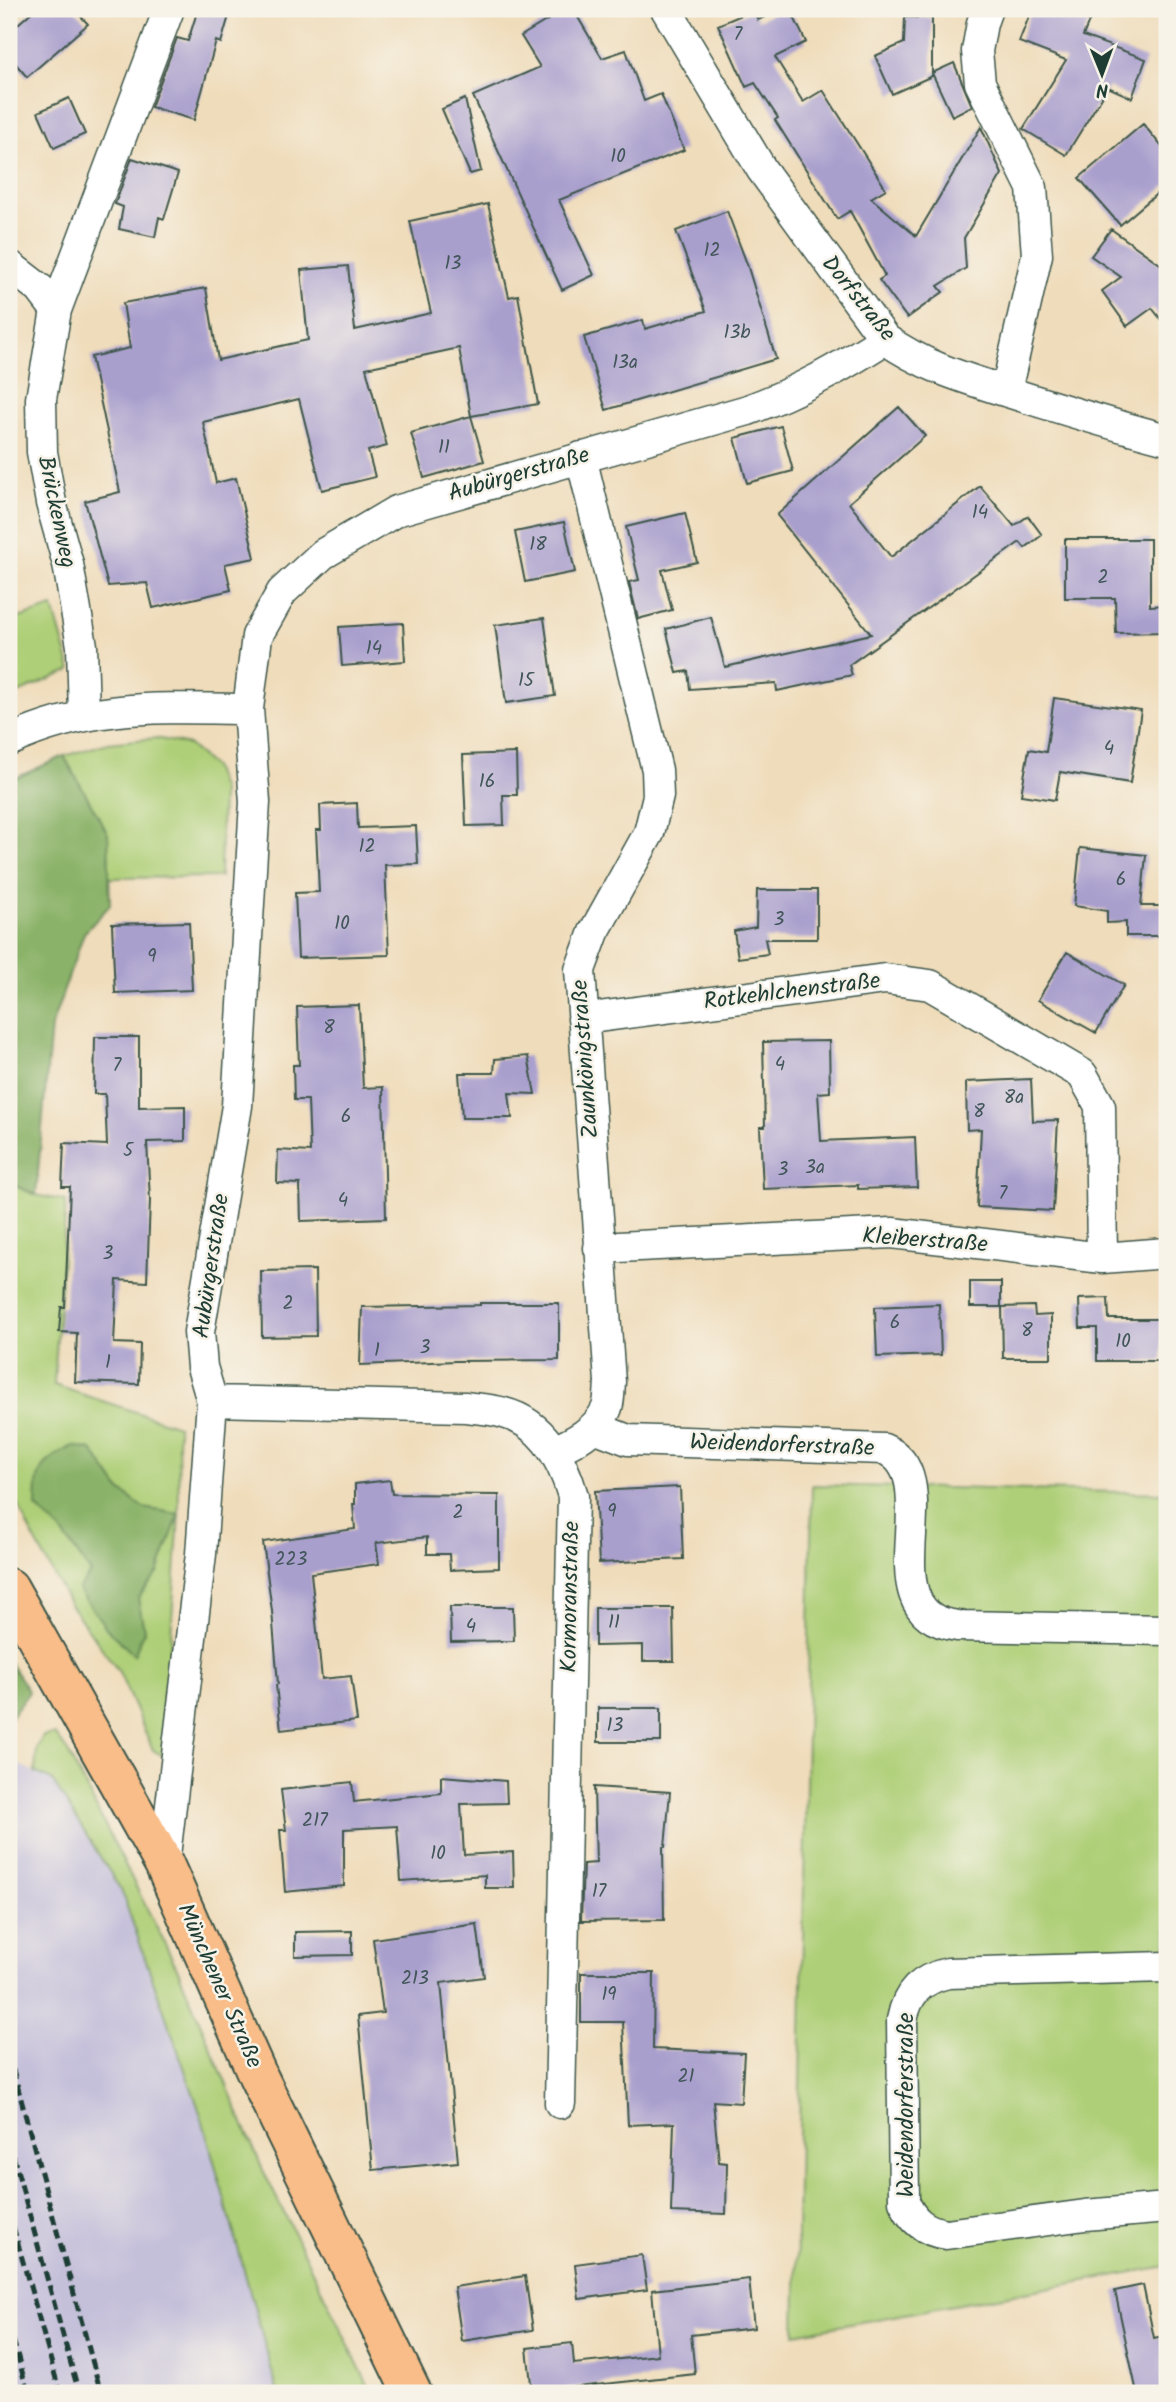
<svg xmlns="http://www.w3.org/2000/svg" width="1176" height="2402" font-family="Kalam,sans-serif">
  <rect width="100%" height="100%" fill="#f7f3e8"/>
  <filter id="ink" filterUnits="userSpaceOnUse"><feTurbulence type="fractalNoise" baseFrequency=".0143" numOctaves="2"/><feDisplacementMap in="SourceGraphic" scale="14" xChannelSelector="R" yChannelSelector="G"/><feConvolveMatrix kernelMatrix="1 2 1 2 8 2 1 2 1" color-interpolation-filters="sRGB"/></filter>
  <filter id="wash" filterUnits="userSpaceOnUse"><feTurbulence type="fractalNoise" baseFrequency=".00686" numOctaves="4" result="noise"/><feDisplacementMap in="SourceGraphic" scale="28" xChannelSelector="R" yChannelSelector="G"/><feGaussianBlur stdDeviation="1.57" result="paint"/><feColorMatrix in="noise" values="0 0 0 0 0 0 0 0 0 0 0 0 0 0 0 0 0 1.4 0 .05"/><feComposite in="paint" operator="in"/></filter>
  <g filter="url(#wash)">
    <rect width="100%" height="100%" fill="#efdcba"/>
    <path fill="#c5c0da" d="M9,1760l43,20 69,110 81,228 76,275h-269z"/>
    <path fill="#aecf77" stroke="#668656" stroke-width="2" fill-rule="evenodd" d="M53,607l18,63 -62,27v-76z
      M156,738l33,7 24,22 9,24 -2,86 -111,1 -1,-44 -44,-78 44,-13z
      M9,1183l27,12 30,6 -12,184 124,41 1,88 -16,242 -10,-6 -34,-78 -50,-69 -42,-78 -18,-43zM92,1450l27,39 24,19 35,6 -20,59 -20,25 6,33 -65,-41 12,-17 -30,-42 -25,-24z
      M812,1485l355,8v773l-372,68z
      M55,1734l13,18 109,216 85,200 110,225h-94l-76,-275 -81,-228 -69,-110 -17,-8 2,-24 6,-12z"/>
    <path fill="#8ab268" stroke="#54784e" stroke-width="2" d="M64,756l44,78 2,71 -26,28 -33,94 -15,168 -27,-12v-402z
      M73,1446l19,4 27,39 24,19 36,6 -21,59 -20,25 6,33 -10,24 -27,-26 -29,-40 13,-16 -30,-42 -25,-24c1,-39 2,-42 37,-61z
      M9,1662l20,30 -20,27z"/>
    <g id="blocks">
      <path fill="#a99fcd" d="M35,9h39l14,15 -61,53 -18,-21v-24z
        M198,9h33l-10,34 -5,-2 -22,79 -43,-13 26,-69 11,3z
        M566,9h7l29,49 24,-8 18,51 17,-7 23,56 -125,50 35,75 -32,15 -89,-194 67,-29 -19,-31z
        M783,9h7l16,33 -31,15 28,45 20,-12 63,99 -15,9 45,38 65,-109 21,47 -38,64 2,30 -28,18 5,6 -36,26 -28,-38 6,-4 -35,-65 -13,8 -62,-99 3,-2 -23,-35 -9,4 -28,-62 35,-15 5,10z
        M1032,9h62l-11,27 63,23 -14,39 -24,-11 -42,68 -43,-26 43,-69 -47,-18z
        M905,17l27,1v58l-40,18 -17,-38 29,-13z
        M954,63l18,43 -20,10 -20,-43z
        M69,98l16,36 -31,14 -16,-36z
        M465,99l16,72 -11,3 -28,-65z
        M1143,124l24,29v32l-47,40 -41,-47z
        M132,158l46,15 -14,46 -5,-2 -4,20 -36,-8 4,-22 -8,-3z
        M488,204l21,93 9,-2 20,109 -67,12 -12,-68 -93,20 21,78 -19,5 7,26 -53,13 -23,-91 -96,23 13,61 20,-5 19,80 -30,6 6,26 -78,18 -6,-25 -39,3 -23,-85 35,-9 -29,-135 39,-9 -7,-45 83,-15 12,72 90,-20 -7,-70 47,-4 7,64 76,-17 -21,-92z
        M727,211l20,53 29,95 -170,51 -22,-73 59,-17 2,9 61,-18 -30,-80z
        M1111,229l56,40v58l-15,-19 -25,18 -25,-35 19,-14 -30,-21z
        M899,407l26,29 -76,67 42,54 89,-71 34,40 14,-10 14,19 -17,13 -5,-6 -171,123 3,10 -75,16 -1,-8 -86,6 -2,-18 -11,2 -11,-44 45,-12 14,50 146,-33 -94,-119z
        M471,416l13,45 -60,17 -13,-45z
        M781,426l12,45 -46,12 -12,-45z
        M685,513l12,49 -35,8 10,40 -34,9 -9,-37 10,-2 -13,-53z
        M564,522l11,50 -50,10 -10,-50z
        M1065,539h85v67l17,-1v27l-51,1 -1,-35h-50z
        M544,618l11,78 -49,7 -11,-78z
        M403,623l2,38 -63,5 -3,-39z
        M1054,698l87,12 -11,73 -70,-11 -5,28 -34,-5 8,-46 17,3z
        M516,753l1,42h-14l1,30 -38,1 -3,-71z
        M357,803l1,25 58,-2 2,38 -33,1 4,90 -91,3 -3,-65 24,-1 -3,-62h5l-1,-25z
        M1080,848l66,7 -5,51h25v30h-40v-14l-19,1v-12l-33,-5z
        M757,890h60v49h-52l3,15 -30,4 -4,-27 22,-4z
        M189,922l3,68 -77,3 -3,-69z
        M1067,952l57,33 -28,48 -58,-33z
        M359,1005l4,83 20,-1 3,131 -85,3 -1,-37 -23,-1 1,-33 32,2 -2,-52h-14l-1,-35h6l-2,-58z
        M95,1037h44v70l46,-1v35l-38,1 3,58 -3,82 -30,-2 -3,63 26,1 -1,40 -64,-2 2,-49 -18,-1 2,-25h4l5,-120h-8l2,-44 43,2 -2,-51h-11z
        M829,1041l1,51 -12,1 3,48 94,-4 2,50 -59,2v-4l-95,4 -3,-62h5l-2,-85z
        M528,1056l7,38 -26,-1 3,25h-50l-3,-45h35l1,-14z
        M1031,1079l2,42 25,-1 -5,91 -76,-4 4,-78 -14,1 -1,-48z
        M315,1270l1,66 -54,1 -1,-66z
        M970,1282h31v25h-31z
        M1108,1298l1,21h53v42h-65v-33h-17l-1,-29z
        M480,1303h79v57l-103,1 -96,4 2,-58 118,-2z
        M939,1304l2,51 -64,2 -2,-50z
        M1034,1306l1,10 16,-1v43h-48l-1,-51z
        M390,1480l2,14 107,1v73l-49,2 -1,-16h-22v-17l-51,6 3,21 -68,9 11,106 29,-3 6,45 -76,9 -5,-45 2,-1 -6,-73 -9,-69 92,-13 -2,-25h2v-20z
        M680,1487l3,72 -84,4 -4,-72z
        M450,1607h63l1,34 -63,1z
        M595,1608h78l1,53h-31v-16l-48,1z
        M598,1708h63v34h-63z
        M441,1776l65,5 1,22 -46,1 3,51 49,-3 1,36h-29v-13l-84,6 -4,-55 -53,3v57l-59,6 -5,-62h6l-5,-40 71,-8 2,20 87,-9z
        M594,1787l76,5 -5,55h-2l1,73 -83,1 2,-57 13,-1z
        M477,1924l7,53 -43,6 17,179 -85,8 -15,-154 25,-3 -10,-74z
        M352,1931v24l-57,1v-24z
        M581,1973h73l-1,76 91,4 -3,50 -28,-2 6,61 8,1 -1,51 -55,-2 3,-89 -46,2 -5,-103h-42z
        M642,2255l5,35 -68,9 -4,-35z
        M525,2276l8,54 -71,11 -8,-54z
        M749,2279l5,49 -63,7 4,39 -163,18 -5,-44 45,-5 2,21 84,-9 -6,-65z
        M1143,2285l11,53 13,-3v58h-30l-22,-102z"/>
    </g>
  </g>
  <g filter="url(#ink)">
    <use href="#blocks" fill-opacity="0" stroke="#3e5548" stroke-width="2"/>
    <g fill="none" stroke-linecap="round" stroke-linejoin="round">
      <defs>
        <path id="street" d="M666,9l96,161 123,169c38,27 79,39 123,53 53,17 105,33 159,47
          M987,9l-5,14 -5,28 3,32 52,105 5,67 -31,136
          M9,265l31,24 16,21 -15,89 1,53 9,51 17,61 14,82 2,69
          M56,310l113,-301
          M9,741c81,-38 152,-33 239,-32
          M583,1019l302,-40 45,6 152,89 18,32 2,152
          M599,1248l293,-15 210,25 65,-5
          M212,1401l254,6c12,2 26,2 38,6 39,10 59,48 69,83l-13,607
          M594,1427l34,13 256,9c68,28 -22,166 74,177l209,4
          M554,1451c20,-9 42,-20 52,-41 4,-8 3,-19 4,-28l-30,-412 14,-38 55,-99 9,-37 -1,-26 -76,-313
          M164,1864l37,-310 11,-153 -10,-34 -3,-35 38,-226 18,-304 -7,-93 9,-73 25,-44 41,-38 73,-43 352,-101c53,-20 90,-41 137,-71
          M1167,1967l-219,6c-27,6 -41,20 -46,47l2,181c8,20 21,30 42,33l139,-19 82,-7"/>
        <path id="primary" d="M9,1588l155,276 94,212 154,317"/>
      </defs>
      <use href="#street" stroke="#3e5548" stroke-width="33"/>
      <use href="#primary" stroke="#3e5548" stroke-width="42"/>
      <use href="#street" stroke="#fff" stroke-width="30"/>
      <use href="#primary" stroke="#f8bd88" stroke-width="38"/>
      <path stroke="#1f3d34" stroke-width="5" stroke-dasharray="10 5" stroke-linecap="butt" d="M9,2055l92,338
        M9,2141l70,252
        M9,2212l51,181
        M9,2325l19,68
        M9,2383l3,10"/>
    </g>
  </g>
  <g text-anchor="middle" dominant-baseline="central" stroke-width="5" stroke-linejoin="round" paint-order="stroke">
    <g font-size="19" fill="#42565a">
      <text x="738" y="35">7</text>
      <text x="618" y="157">10</text>
      <text x="712" y="251">12</text>
      <text x="453" y="264">13</text>
      <text x="737" y="333">13b</text>
      <text x="625" y="363">13a</text>
      <text x="444" y="448">11</text>
      <text x="980" y="513">14</text>
      <text x="538" y="545">18</text>
      <text x="1103" y="578">2</text>
      <text x="374" y="649">14</text>
      <text x="526" y="681">15</text>
      <text x="1109" y="749">4</text>
      <text x="487" y="782">16</text>
      <text x="367" y="847">12</text>
      <text x="1121" y="880">6</text>
      <text x="779" y="920">3</text>
      <text x="342" y="924">10</text>
      <text x="152" y="957">9</text>
      <text x="329" y="1028">8</text>
      <text x="780" y="1065">4</text>
      <text x="117" y="1066">7</text>
      <text x="1014" y="1098">8a</text>
      <text x="979" y="1112">8</text>
      <text x="346" y="1117">6</text>
      <text x="128" y="1151">5</text>
      <text x="815" y="1168">3a</text>
      <text x="783" y="1170">3</text>
      <text x="1003" y="1194">7</text>
      <text x="343" y="1201">4</text>
      <text x="108" y="1254">3</text>
      <text x="288" y="1304">2</text>
      <text x="895" y="1323">6</text>
      <text x="1027" y="1331">8</text>
      <text x="1123" y="1342">10</text>
      <text x="425" y="1348">3</text>
      <text x="377" y="1351">1</text>
      <text x="108" y="1363">1</text>
      <text x="612" y="1512">9</text>
      <text x="458" y="1513">2</text>
      <text x="291" y="1560">223</text>
      <text x="614" y="1623">11</text>
      <text x="471" y="1627">4</text>
      <text x="615" y="1726">13</text>
      <text x="315" y="1821">217</text>
      <text x="438" y="1854">10</text>
      <text x="599" y="1892">17</text>
      <text x="415" y="1979">213</text>
      <text x="609" y="1995">19</text>
      <text x="686" y="2077">21</text>
    </g>
    <g font-size="23" fill="#1f3d34" stroke="#f7f3e8">
      <text transform="translate(858 299) rotate(51)">Dorfstraße</text>
      <text transform="translate(519 475) rotate(-16)">Aubürgerstraße</text>
      <text transform="translate(56 512) rotate(78)">Brückenweg</text>
      <text transform="translate(792 992) rotate(-7)">Rotkehlchenstraße</text>
      <text transform="translate(586 1059) rotate(-94)">Zaunkönigstraße</text>
      <text transform="translate(925 1241) rotate(4)">Kleiberstraße</text>
      <text transform="translate(212 1266) rotate(-82)">Aubürgerstraße</text>
      <text transform="translate(782 1446) rotate(2)">Weidendorferstraße</text>
      <text transform="translate(571 1597) rotate(-89)">Kormoranstraße</text>
      <text transform="translate(219 1986) rotate(66)">Münchener Straße</text>
      <text transform="translate(907 2105) rotate(-90)">Weidendorferstraße</text>
    </g>
  </g>
  <rect width="1176" height="2402" fill="none" stroke="#f7f3e8" stroke-width="35"/>
  <g transform="translate(1102 74) rotate(179)" stroke="#f7f3e8" stroke-width="5" paint-order="stroke">
  <path d="M0-5L12 26L0 18L-12 26Z" fill="#1f3d34"/>
  <text y="-10" font-size="19" font-weight="bold" text-anchor="middle" fill="#1f3d34">N</text>
  </g>
</svg>
